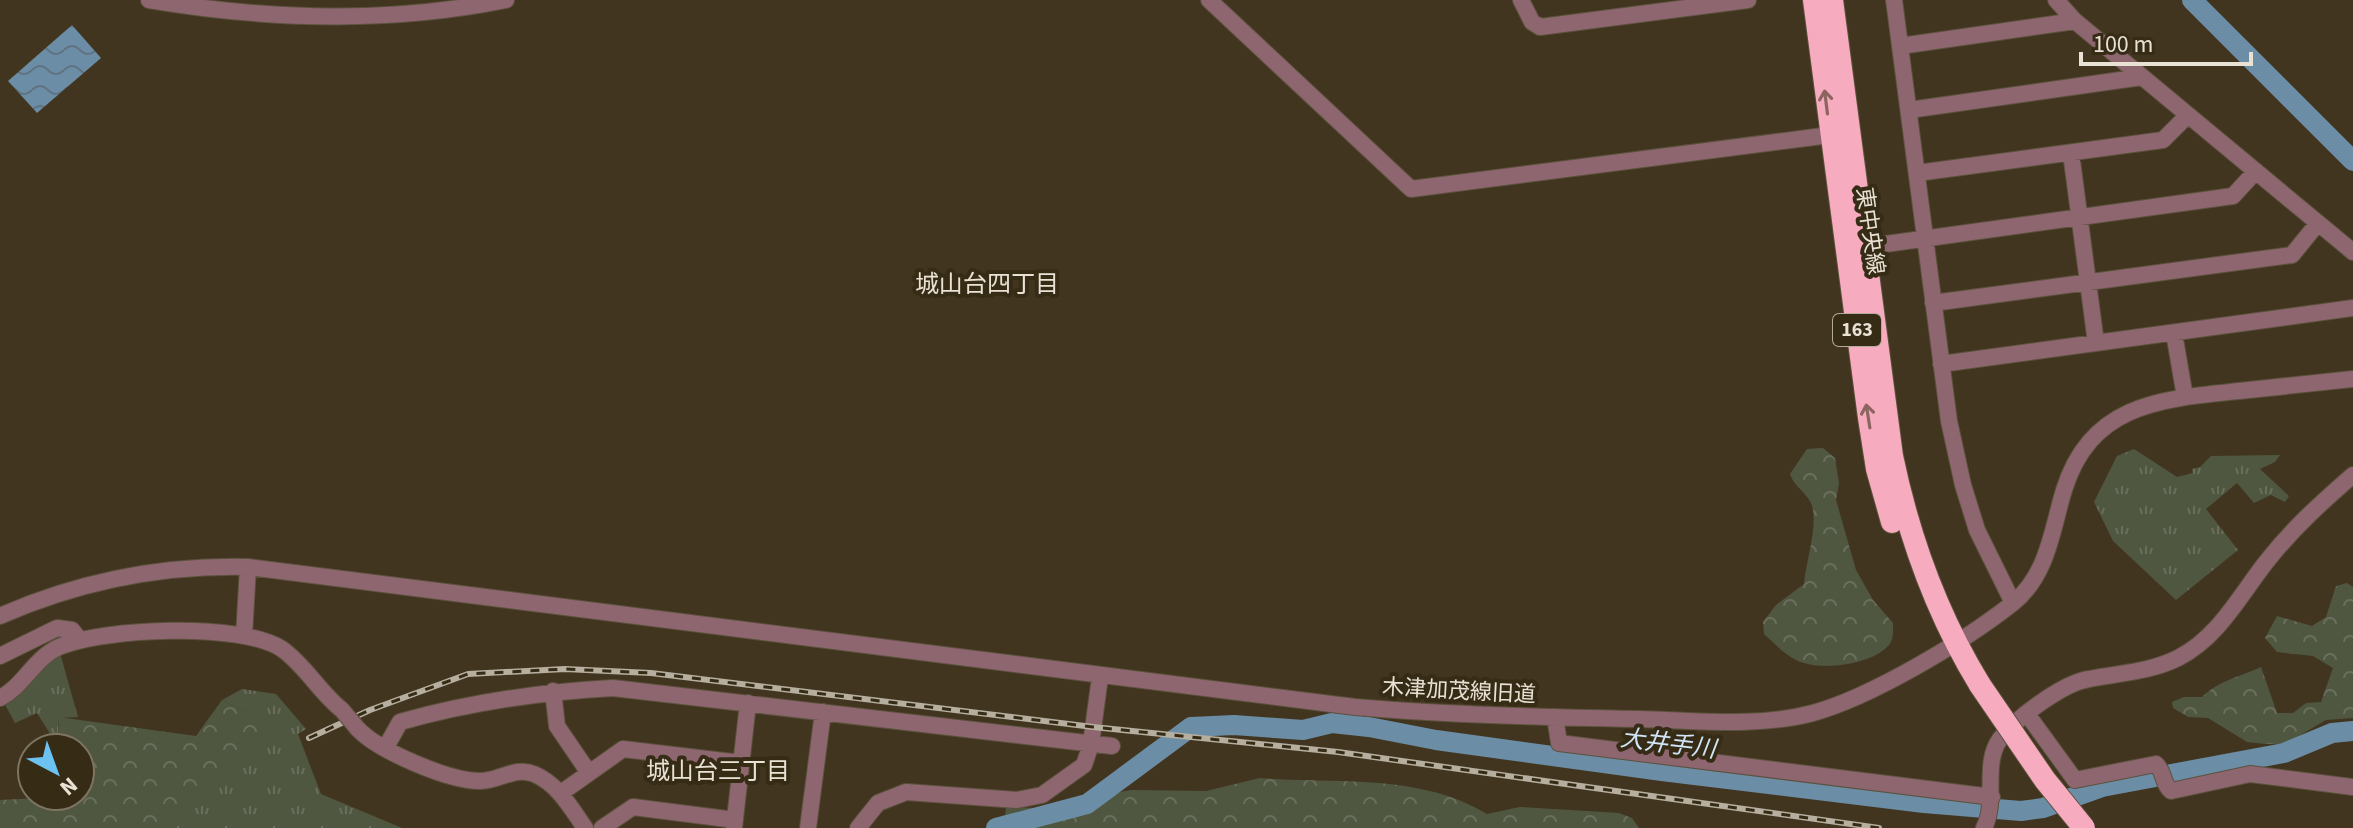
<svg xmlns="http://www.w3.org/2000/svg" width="2353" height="828" font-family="'Source Sans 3','Noto Sans JP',sans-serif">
  <defs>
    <pattern id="grass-tufts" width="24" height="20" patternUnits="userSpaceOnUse" patternTransform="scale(2)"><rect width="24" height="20" fill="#505741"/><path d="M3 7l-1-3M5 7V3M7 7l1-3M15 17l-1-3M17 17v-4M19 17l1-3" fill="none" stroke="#696f5c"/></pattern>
    <pattern id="forest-crowns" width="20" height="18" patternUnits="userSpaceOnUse" patternTransform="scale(2)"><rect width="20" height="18" fill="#505741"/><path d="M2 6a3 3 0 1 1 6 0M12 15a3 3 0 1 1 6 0" fill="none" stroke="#696f5c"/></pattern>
    <pattern id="water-waves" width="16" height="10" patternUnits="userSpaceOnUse" patternTransform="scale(2)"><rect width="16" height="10" fill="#6c8da6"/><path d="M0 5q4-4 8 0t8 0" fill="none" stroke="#5f7382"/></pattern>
  </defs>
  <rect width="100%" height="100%" fill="#41351f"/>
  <path fill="url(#grass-tufts)" d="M2134,449l43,28 16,-4 -1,-4 8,-2 11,-11 69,-1 -5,7 -15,7 29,27 -4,6 -14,-7 -17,8 -17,-20 -31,26 32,41 -62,50 -63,-59 -19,-39 23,-46z
    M60,653l18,64 -20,1 1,30 -22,-35 -22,10 -12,-22 34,-32z
    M242,689l34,5 30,35 -8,5 23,60 81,34h-244l93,-113 -29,-15z"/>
  <path fill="url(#forest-crowns)" d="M1823,448l12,10 4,25 -3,17 20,70 17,30 20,23c0,8 1,17 -5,23 -17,18 -61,24 -84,17 -15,-4 -28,-18 -40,-29l-1,-12 13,-17 28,-21c2,-23 14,-57 8,-78 -3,-12 -18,-19 -22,-32l17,-25z
    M2347,583l6,4v131l-27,2 -41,24h-19l-19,-2 -39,-24 -20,-1 -15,-9 -1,-6 12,-5h18c18,-17 37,-20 59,-30l16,46h16l13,-10 15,-1 12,-34 -20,-12 -36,-4 -12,-14 12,-22 35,10 14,-9 10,-31z
    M222,700l29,15 10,20 -103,93h-158v-28l80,-4v-48h-20l-2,-31 138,19z
    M1260,778c76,6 160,-5 227,36l33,-7 99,6 13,5 7,10h-644l10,-11 1,-10 29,1 96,-18 75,1z"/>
  <path fill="url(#water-waves)" d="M72,25l29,33 -64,55 -29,-32z"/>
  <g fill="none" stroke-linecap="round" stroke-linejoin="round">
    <path stroke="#6c8da6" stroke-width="20" d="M2192,0l161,161
      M996,828l91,-24 104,-77 43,-2 69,5 29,-7 37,4 67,13 226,31 262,32 97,8 22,-3 59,-21 182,-34 48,-20 21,-2"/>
    <defs>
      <path id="minor" d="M149,0c119,20 239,24 357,0
        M1209,0l202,189 419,-54
        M1521,0l11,22 8,5 208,-27
        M1894,0l55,421 14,64 14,45 36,73
        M2056,0l19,21 278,231
        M1900,46l175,-25
        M1909,110l233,-33
        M2071,153l25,190
        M1917,173l246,-33 25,-25
        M1864,247l369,-51 23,-25
        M1933,303l359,-48 26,-32
        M2174,333l11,64
        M1941,364l412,-56
        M0,616c80,-35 161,-51 248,-49l1107,140c95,8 189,10 283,12 57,1 119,9 175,-6 58,-16 152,-72 200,-110 35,-28 39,-74 51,-113 27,-87 98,-91 175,-99 38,-4 76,-8 114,-12
        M244,636l4,-69
        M0,656l57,-28 15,2 8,10
        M553,691l4,35 32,47
        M0,698c24,-12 34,-40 59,-51 45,-19 182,-25 223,2 23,16 38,44 60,61
        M2027,714l48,66 81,-16c9,8 6,20 15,27l79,-17 103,13
        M1555,717l4,26 433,54
        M357,728c21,23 92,53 123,53 19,0 35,-15 54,-7 24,10 37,34 51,54
        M386,747l14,-25c71,-20 140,-30 213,-34l499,58
        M561,793l62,-44 118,14
        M602,828l31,-21 102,13
        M734,828l14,-125
        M808,828l15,-116
        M858,828l20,-25 28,-11 111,8 25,-5 42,-30 7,-21 9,-67
        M1984,828c14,-27 -2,-64 16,-89 16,-21 63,-56 89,-60 30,-6 61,-7 89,-21 41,-21 62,-63 89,-97 26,-33 55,-59 86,-86"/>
      <path id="highway" d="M1814,0l55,418 8,51 15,53
        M1832,0l60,456c17,82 44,157 88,229"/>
    </defs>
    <use href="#minor" stroke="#5c513c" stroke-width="18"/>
    <use href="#highway" stroke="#5c513c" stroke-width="24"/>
    <use href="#minor" stroke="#8d6670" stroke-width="16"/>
    <use href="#highway" stroke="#f6abbe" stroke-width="22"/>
    <defs>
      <path id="rail" d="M309,738l61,-28 98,-36 97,-5 86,4 442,54 245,25 541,76"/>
    </defs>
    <use href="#rail" stroke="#b6ae9e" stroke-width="6"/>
    <use href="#rail" stroke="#362b15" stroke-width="3" stroke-dasharray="9" stroke-linecap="butt"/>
    <defs>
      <path id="minor-bridge" d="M342,710l15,18"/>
      <path id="highway-bridge" d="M1980,685l65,95 39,48"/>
    </defs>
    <use href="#minor-bridge" stroke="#5c513c" stroke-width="18" stroke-linecap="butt"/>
    <use href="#highway-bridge" stroke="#5c513c" stroke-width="24" stroke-linecap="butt"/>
    <use href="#minor-bridge" stroke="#8d6670" stroke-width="16"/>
    <use href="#highway-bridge" stroke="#f6abbe" stroke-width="22"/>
  </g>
  <defs><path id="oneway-shaft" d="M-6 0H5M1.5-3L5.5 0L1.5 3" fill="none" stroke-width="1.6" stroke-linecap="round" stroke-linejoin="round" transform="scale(2)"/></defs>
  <g stroke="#8c6561">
    <use href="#oneway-shaft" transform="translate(1826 102) rotate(-97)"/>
    <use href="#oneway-shaft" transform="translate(1868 416) rotate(-99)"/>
  </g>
  <g text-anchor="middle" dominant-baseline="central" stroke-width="8" stroke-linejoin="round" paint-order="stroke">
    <rect fill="#362b15" stroke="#b3aa9b" stroke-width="2" x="1833" y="314" width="48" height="32" rx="6"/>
    <g font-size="20" font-weight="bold" fill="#e8e1d4">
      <text x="1857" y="330">163</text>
    </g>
    <g font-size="22" fill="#e8e1d4" stroke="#362b15">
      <text transform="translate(1870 231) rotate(82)">東中央線</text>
      <text transform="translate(1459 691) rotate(3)">木津加茂線旧道</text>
    </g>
    <g font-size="24" fill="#e8e1d4" stroke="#362b15">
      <text x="987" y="284">城山台四丁目</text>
      <text x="718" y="771">城山台三丁目</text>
    </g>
    <g font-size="24" font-style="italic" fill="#d0e5f7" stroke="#362b15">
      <text transform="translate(1668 744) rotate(7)">大井手川</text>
    </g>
  </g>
  <g transform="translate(56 772) rotate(139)"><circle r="38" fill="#362b15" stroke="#7d7461" stroke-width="2"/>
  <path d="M0-6L14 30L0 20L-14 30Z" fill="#6cc3f2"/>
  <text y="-12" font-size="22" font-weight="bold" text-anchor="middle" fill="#e8e1d4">N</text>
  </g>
  <path d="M2081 52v12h170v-12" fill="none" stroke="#e8e1d4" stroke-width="4"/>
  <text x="2093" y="52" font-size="24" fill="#e8e1d4" stroke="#362b15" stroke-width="6" paint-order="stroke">100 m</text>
</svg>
